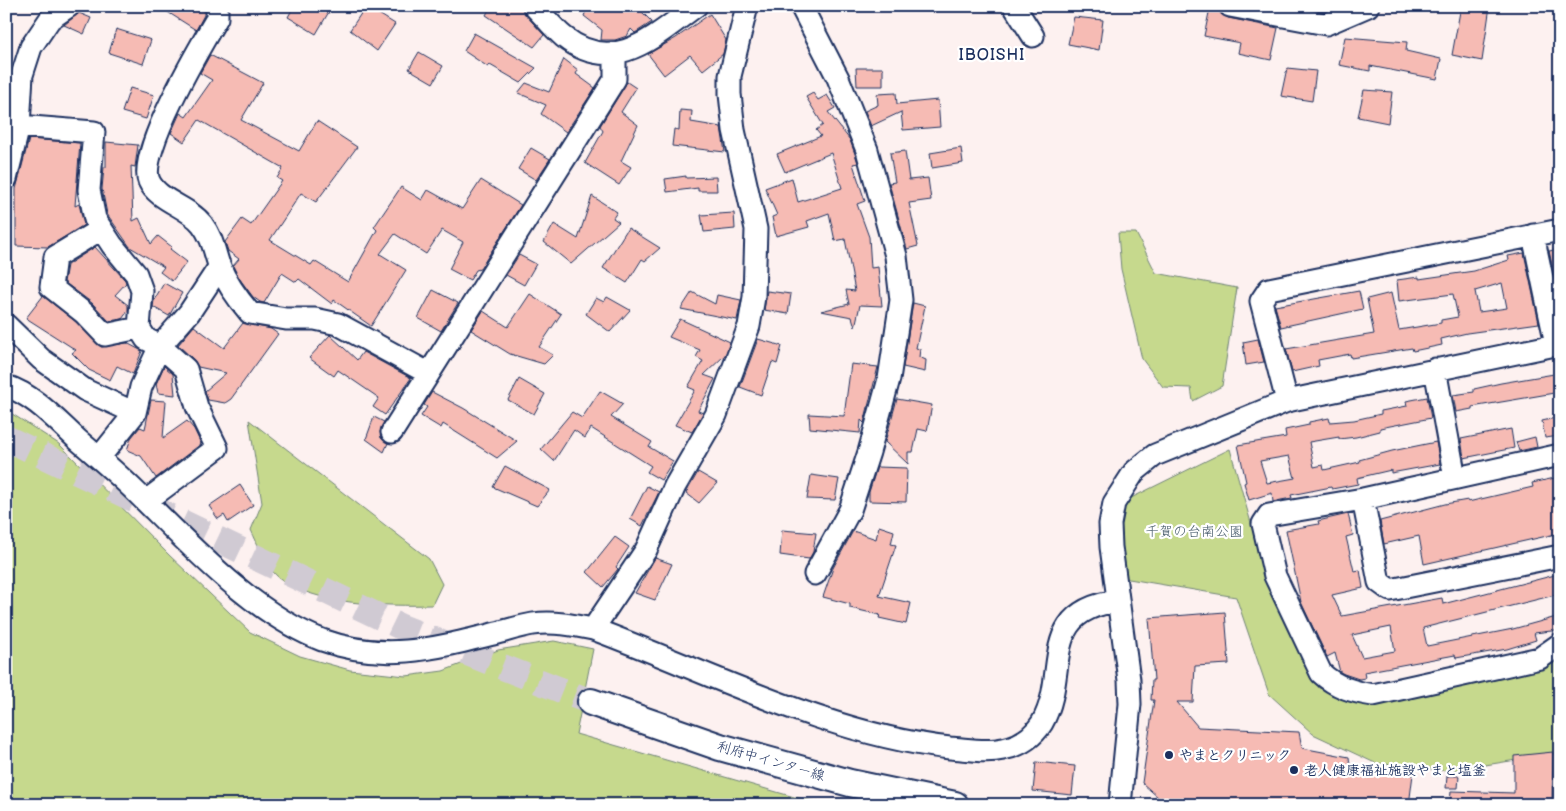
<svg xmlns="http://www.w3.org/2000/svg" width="1566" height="811" font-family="'Balsamiq Sans','Klee One',sans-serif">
  <rect width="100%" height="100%" fill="#fdf1f0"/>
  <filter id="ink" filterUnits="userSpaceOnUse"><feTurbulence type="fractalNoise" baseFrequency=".02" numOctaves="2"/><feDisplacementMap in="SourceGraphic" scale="10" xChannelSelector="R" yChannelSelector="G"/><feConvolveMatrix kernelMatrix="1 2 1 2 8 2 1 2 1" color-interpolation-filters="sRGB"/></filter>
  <g filter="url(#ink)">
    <path fill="#c6d98d" stroke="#708476" d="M1118,233h18l20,40 81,15 -15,98 -29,15 -2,-13 -28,-1 -21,-28 -21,-90z
      M6,410l53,34 110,111 81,77 50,24 50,14 56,6 37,-5 55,-21 56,-9 39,8 -17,85 218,63 39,8h-827z
      M249,420l180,139 13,25 -10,21c-44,1 -120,1 -155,-29 -12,-11 -19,-32 -26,-46l11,-27z
      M1230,449l38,134 51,105 49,17 192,-51v99l-112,18 -73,-8 -62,-29 -44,-40 -33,-97 -113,-19 -6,-57 8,-20z"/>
    <path fill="#f6bbb4" stroke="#1b2f5e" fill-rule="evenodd" d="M158,6h42l4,3v6l-8,15z
      M294,6h30l6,4 -14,24 -28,-17z
      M366,6l29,18 -18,27 -27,-21z
      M491,6h31l1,6 21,23 -10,12 -48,-32z
      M588,6h48l16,16 -17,11 -4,-4 -4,7 -12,4h-14l1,-10 -18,-14z
      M1461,6h29l-8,55 -30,-6z
      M1210,8l8,2 10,8 50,10 -7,32 -33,-7 2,-10 -36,-7z
      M79,13l12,5 -7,16 -20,-9z
      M710,14l16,26 -3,14 -20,16 -13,-15 -26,20 -16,-21 28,-16z
      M1074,17l29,3 -4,30 -31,-6z
      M116,29l35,11 -8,24 -34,-11z
      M474,33l62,35 -15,15 -31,-18 -2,2 -24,-16z
      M1345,37l62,5 -1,9 35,8 -4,20 -67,-13v5l-31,-6z
      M419,52l24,14 -10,17 -24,-14z
      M210,55l53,28 -22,37 58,31 18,-30 40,26 -41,55 -15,-9 -31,47 41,25 3,-4 34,21 29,-52 -3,-3 27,-40 21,13 6,-10 34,19 19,-29 40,25 -41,64 -4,1 -6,10 -21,-11 14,-27 -21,-12 -16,24 -31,-20 -15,20 26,16 -35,56 -37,-26 -2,4 -33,-25 -3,3 -14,-9 -18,30 -4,-1 -7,-5 -14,-19 -6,-12 6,-7 -11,-8 -3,-9 17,-23 9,6 31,-44 -5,-3 6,-10 -84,-48 -15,22 -13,-9 9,-20 6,4 26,-37 -12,-7z
      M564,59l14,11 -2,4 19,14 -29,44 -25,-18 5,-9 -28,-12 8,-10 23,9z
      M856,68h27v18h-26z
      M1287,68l29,3 -4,30 -31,-5z
      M627,82l9,6 -15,24 17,13 -17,36 10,6 -12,18 -34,-22 18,-32 -3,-5z
      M130,88l24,7 -8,24 -24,-7z
      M1364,90l28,2 -4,31 -30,-6z
      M813,93l5,7 9,-5 8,13 -7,4 22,28 5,14 3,9 -5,1 12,37 -8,3 12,33 2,31 7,-1 4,39 -22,-1 -5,22 -3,-10 -31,-6 28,-7 -3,-14 9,1 -10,-52 -10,2 -6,-28 -22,8 2,6 -33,9 -4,-19 5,-2 -12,-27 27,-10 6,24 44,-14 -11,-35 -46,19 -8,-18 44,-18 -5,-6 7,-5 -17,-28z
      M896,93l1,11 41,-4 2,27 -37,3 -2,-18 -30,14 -6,-15 13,-6 -1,-11z
      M680,110l12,1 -1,11 30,5 4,25 -53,-6 2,-17 5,1z
      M29,139l51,4 -5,63 4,-2 5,21 -36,22 -32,-1v-57z
      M106,142l32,3 -3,22 -4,-1 2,55 6,-3 12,26 7,-8 14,11 -2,2 17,13 -15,19 -12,-9 4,-5 -34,-20 -23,-33 -5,-25 2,-22h2z
      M531,148l19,11 -14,21 -18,-11z
      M961,148l2,15 -31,5 -2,-15z
      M905,151l4,29 19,-2 3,22 -22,3 9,43 -11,3 -18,-66 6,-1 -5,-29z
      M686,176v2l30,-1 1,14h-19v-3l-31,4 -2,-13z
      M592,196l25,16 -4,6 6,4 -48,42 -27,-22 10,-18 24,15z
      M734,213l1,16 -31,3 -3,-17z
      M628,228l32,20 -15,13 -3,-2 -15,24 -24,-15z
      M95,247l30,33 1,3 -11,12 13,10v6l-6,8 -13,2 -17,-18 -28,-21 3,-17z
      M1560,249v52l-11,-50z
      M1524,253l15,70 -72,10 -26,6 1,6 -29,6 -1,-3 -61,10 -1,-4 -32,6 1,6 -27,6 -6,-23 88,-15 -7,-35 24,-6 8,37 42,-7v-3l17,-3 -5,-23 -54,7 -2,-21 22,-3v2l55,-8 35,-11 -1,-4zM1502,283l5,25 -28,4 -4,-21z
      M519,255l17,9 -12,21 -18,-10z
      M164,283l18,10 -13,23 -16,-9 1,-7z
      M433,290l25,13 -17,28 -23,-13z
      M767,291l24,3 -3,20 -24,-4z
      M1359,291l4,18 -82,18 -6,-21z
      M692,292l23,12 2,-9 24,5 -4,20 -56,-11z
      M530,294l31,20 -22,33 14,8 -9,9 -34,-10 -39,-24 12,-19 25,16z
      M43,296l33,26 25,25 26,-4 15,8 -9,23 -16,-8 -7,14 -21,-10 -17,-17 4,-3 -50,-32z
      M607,297l23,13 -20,22 -24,-18 10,-16 8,4z
      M913,303l12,3 -9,42 4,1 -1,8 7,3 -1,12 -22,-5z
      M680,319l50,23 -5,13 -21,20 11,4 -17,32 5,2 -11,19 -17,-7 20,-35 -7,-3 15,-26 -7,-4 4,-7 -31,-13z
      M243,323l28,6 7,5 -47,65 -6,4 -17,-3 -3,-9 21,-18 -28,-6 -4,-7 -16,-15 16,-19 30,22z
      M330,335l27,25 6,-8 48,26 -26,37 -12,-8 6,-9 -41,-28 -4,6 -25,-18z
      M758,339l24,7 -5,18 -5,-2 -11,33 -21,-8z
      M1258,339l6,23 -18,3 -3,-23z
      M851,364l27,3 -14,56 -3,-3 -1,13 -50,-5 -1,-14 35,2z
      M164,366l9,8 2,21 -17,-2 -2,-9z
      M1560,373v19l-88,15v2l-16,3 -3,-17 21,-3v-3l27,-6z
      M519,379l26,15 -11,20 -26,-14z
      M600,391l23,13 -12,13 41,25 -3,5 24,14 -12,19 -14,-8 4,-6 -60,-38 -6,10 -11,-8 -20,31 -13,-12 31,-37 10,6z
      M432,392l31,16 54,33 -20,17 -54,-34 -2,4 -20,-12 6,-9 -3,-2z
      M1427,397l4,21 -51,10v3l-24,6 -17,2v-2l-30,5 5,25 9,-2 1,5 36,-8 -1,-2 33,-9 44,-9 4,22 -49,9v-3l-34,8 1,6 -26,5 -1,-2 -40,8 1,3 -11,2 -8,2 -1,-9 -23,7 -5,-17 2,-1 -8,-37 48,-8 -1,-7 24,-5v-3l20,-4 1,4 24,-2 27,-6v-3l26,-5 -1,-5zM1289,456l6,22 -28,5 -7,-22z
      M897,399l35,6 -5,26 -9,-2 -5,23h-5v12l-23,-22z
      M151,400l15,1 -3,37 24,-17 7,8 7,15 -45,34 -15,-22 -14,-6 4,-12 9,-11 5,2z
      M374,417l10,5 -4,10 1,6 7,5 -4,9 -18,-13z
      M1560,417v19l-15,2 -3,-17z
      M1511,429l3,19 -50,10 -3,-19z
      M1535,437l2,10 -18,4 -3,-9z
      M505,466l26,14 19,10 -13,16 -44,-19z
      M877,467l30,1 -1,34 -37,-1v-9z
      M698,472l19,11 -18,20 -13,-10z
      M811,475l28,4 -4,21 -28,-1z
      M1555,478l5,25v30l-136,31 -5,-28 -35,8 -4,-23 65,-17 23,-4v2l65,-15 -1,-4z
      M240,485l13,20 -25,17 -4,-7 -6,4 -9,-13z
      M647,486l12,6 -17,34 -12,-7z
      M1348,514l5,21 -7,2 8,34 6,-1 3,18 -31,7 10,21 100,-18 1,6 112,-29 4,19 -136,34 4,18 86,-17 47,-13v14l-26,3 2,7 -29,9 -51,9 -1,-3 -91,17 1,6 -6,1 -15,-5 -4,-2 -5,-19 -8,4 -26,-55 -15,-72 33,-6 -1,-3zM1391,627l4,24 -33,6 -10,-22z
      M879,526l15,5 -3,13 5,1 -17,51 32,7 -5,21 -27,-6 1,-3 -30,-7v-4l-27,-7 10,-29 20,-37 23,8z
      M782,530l34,3 -3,19 -4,7 -29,-4z
      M615,537l14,10 -13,20 2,2 -15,18 -16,-15z
      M655,558l17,6 -17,36 -20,-7z
      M1225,612l4,52 -34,2 -2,36h-16l21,25 101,5 3,16 47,9 1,9 63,8 -4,31h-209l1,-4 -42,-3 -17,-15 12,-83h-3l1,-20h2l-5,-62z
      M1553,752l-1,53h-102l1,-14 63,2v-37z
      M1036,762l39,4 -3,29 -39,-4z
      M1447,776h12l-1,12h-12z"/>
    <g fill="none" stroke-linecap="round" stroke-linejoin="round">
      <path stroke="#d0cad3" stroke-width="26" stroke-dasharray="26 13" stroke-linecap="butt" d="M6,438l393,188 192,76"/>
      <defs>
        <path id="minor" d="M217,6v12c-16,27 -80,135 -68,163 9,20 39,25 53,43 10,13 12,26 17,41 7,17 19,34 31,48l36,6h29l23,5 90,49
          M534,6c10,10 19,22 30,31 50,40 92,-2 132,-31
          M801,6l37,72 29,72 29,106 5,44 -12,79 -20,73 -19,58 -35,64
          M1014,6l19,30
          M1230,6l96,18 42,-18
          M19,126l75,6 -5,58 6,29 17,26 24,29 6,17 -3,37 7,11 14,7 26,23 11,38 20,41 -71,53
          M6,179l13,-53 3,-51 9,-28 19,-28 19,-13
          M101,229l-46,28 -4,30 33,26 21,22 34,-7
          M1533,235l23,109
          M6,325l35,34 44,31 50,23 -36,45
          M1435,369l20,109
          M6,386c28,9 50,34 72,54 20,17 40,34 59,53 52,51 116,121 185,147 61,22 111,9 171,-6 13,-3 27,-8 40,-10 20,-3 40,1 60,5 114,42 236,106 357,119 17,1 36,5 53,1 16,-3 30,-12 39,-26 28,-49 -6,-112 76,-122
          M1287,401l-26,-100 8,-12 291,-59
          M135,413l6,-26 19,-41 29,-33 31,-47
          M392,432l223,-353v-25
          M1560,455l-197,44 -94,16 -6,9 12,52 46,97c15,14 32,19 52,22l167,-37 20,-14
          M1363,499l16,83 11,8 170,-34
          M593,629l53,-79 29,-64 41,-71 33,-89 5,-29 2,-68 -22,-99 -4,-36v-18l17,-70
          M1120,805l10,-101 -1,-24 -18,-133 -1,-23 4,-21 20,-31 21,-17 132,-54 273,-57"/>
        <path id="major" d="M591,702l129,45 130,36 105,22"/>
      </defs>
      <use href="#minor" stroke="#1b2f5e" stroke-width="25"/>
      <use href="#major" stroke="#1b2f5e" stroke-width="30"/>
      <use href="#minor" stroke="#fff" stroke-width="21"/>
      <use href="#major" stroke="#fff" stroke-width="26"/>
    </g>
  </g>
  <g fill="#1b2f5e" stroke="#fff" stroke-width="2">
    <circle cx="1169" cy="755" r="5"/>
    <circle cx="1294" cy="770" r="5"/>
  </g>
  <g text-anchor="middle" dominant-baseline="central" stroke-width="4.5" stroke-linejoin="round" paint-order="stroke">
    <g font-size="14" fill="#465a6a" stroke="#fff">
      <text x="1194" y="531">千賀の台南公園</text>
    </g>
    <g font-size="14" font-weight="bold" fill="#1b2f5e" stroke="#fff" text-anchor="start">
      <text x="1179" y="755">やまとクリニック</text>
      <text x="1304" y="770">老人健康福祉施設やまと塩釜</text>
    </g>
    <g font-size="14" fill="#1b2f5e" stroke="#fff">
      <text transform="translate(771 761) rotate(16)">利府中インター線</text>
    </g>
    <g font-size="16" letter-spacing="1" fill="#1b2f5e" stroke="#fff">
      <text x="992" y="55">IBOISHI</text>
    </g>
  </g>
  <rect width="1566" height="811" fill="none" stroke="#fff" stroke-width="25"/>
  <rect x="12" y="12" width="1541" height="786" fill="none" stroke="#1b2f5e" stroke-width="2" filter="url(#ink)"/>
</svg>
